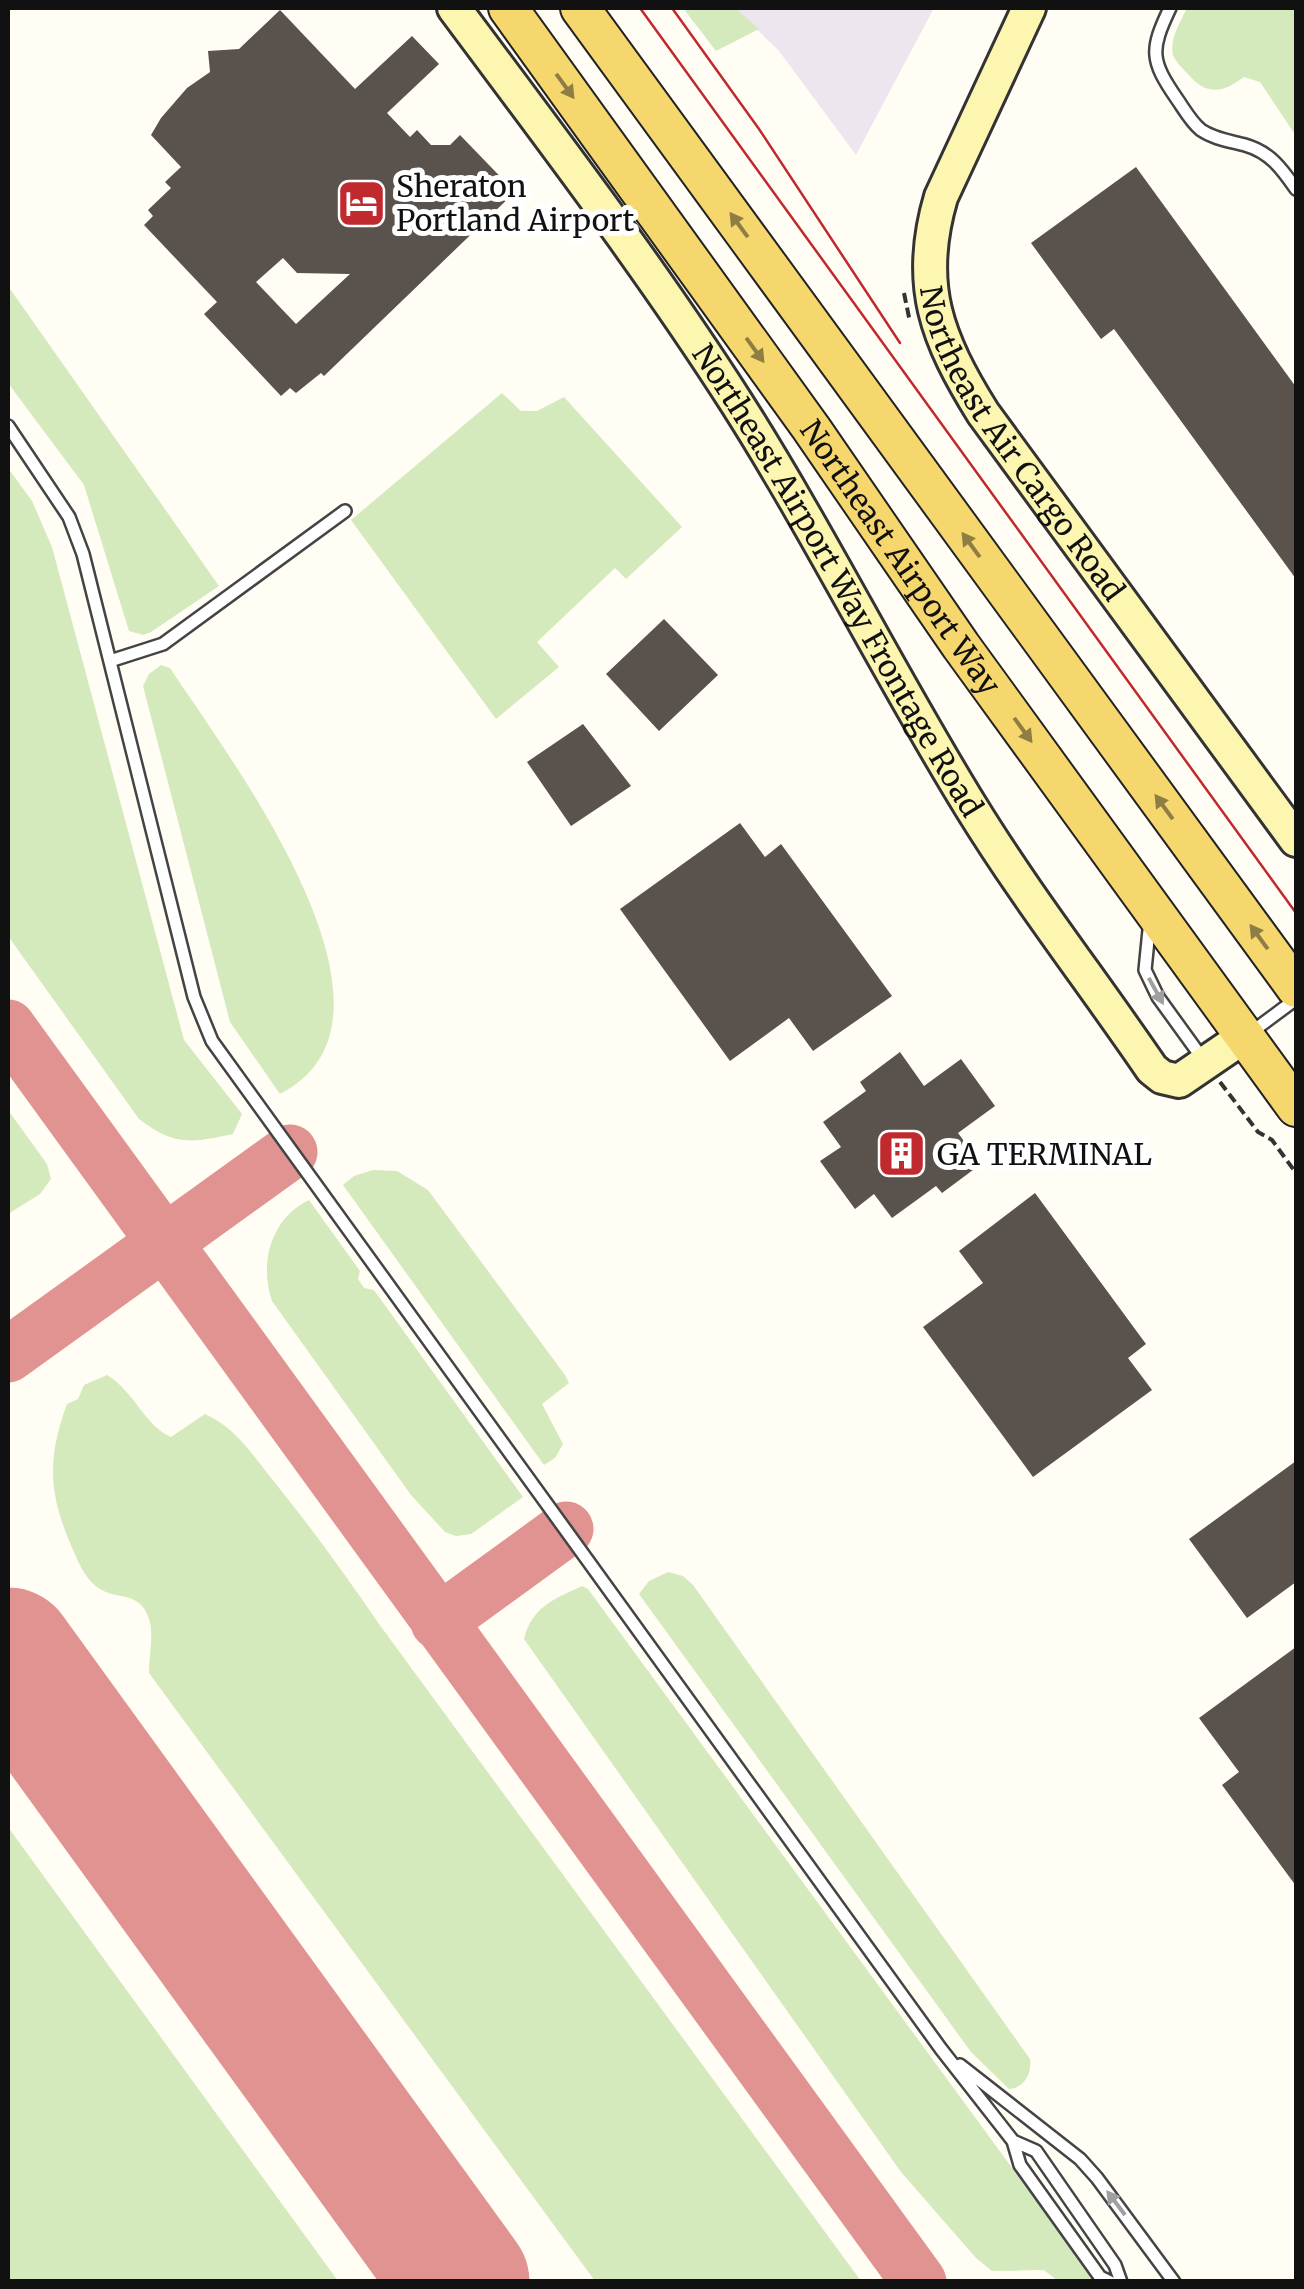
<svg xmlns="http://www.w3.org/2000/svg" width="1304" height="2289" font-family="Merriweather,serif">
  <rect width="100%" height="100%" fill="#fffdf4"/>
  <path fill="#eee6ee" d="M735,8h199l-78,147 -77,-104z"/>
  <path fill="#d4eabd" d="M683,8h52l24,21 -43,22z
    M1187,8h109v128l-36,-54 -16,-5c-21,16 -38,19 -56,-3 -5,-5 -13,-13 -15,-19 -4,-16 8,-34 14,-47z
    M8,286l211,300 -68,46 -8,3 -14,-4 -45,-146 -76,-102z
    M502,393l19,18h16l27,-14 118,130 -56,52 -11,-11 -78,74 22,25 -63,52 -145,-199z
    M8,468l24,33 20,46 132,493 58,74 -9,20c-41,9 -59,12 -94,-15l-131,-183z
    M161,665l9,3c57,87 259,350 110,426l-50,-72 -87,-336 6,-12z
    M8,1110l39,54 4,15 -11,15 -32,20z
    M373,1170l24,1 31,19 137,185 4,8 -27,21 21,40 -8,14 -11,7 -201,-280 11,-9z
    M309,1200l51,71 -2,8 6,9 10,2 149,207 -52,37 -15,2 -11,-4 -34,-37 -139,-194c-13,-38 -1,-83 37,-101z
    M107,1375c27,16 38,51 64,62l34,-23c30,13 47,40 67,65 38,47 73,95 107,145l482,657h-266l-446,-608c0,-16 5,-40 0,-54 -9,-29 -33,-19 -49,-30 -14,-9 -20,-23 -26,-37 -25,-55 -28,-91 -7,-148l11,-5 6,-14z
    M668,1572l15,4 10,9 337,474c2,15 -6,29 -21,30l-38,-37 -332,-458 10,-13z
    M582,1586l6,3 507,692h-37l-14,-11 -52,1 -16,-13 -75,-86 -377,-533c8,-32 30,-40 58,-53z
    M8,1827l330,454h-330z"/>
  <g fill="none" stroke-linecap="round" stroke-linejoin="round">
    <path stroke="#e09390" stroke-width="55" d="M8,1027l911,1255
      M8,1355l282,-203
      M438,1622l128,-93
      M8,1651l2,7"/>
    <path stroke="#e09390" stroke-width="135" d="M8,1655l454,627"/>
  </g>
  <path fill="#59524d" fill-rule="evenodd" d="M280,10l75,79 57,-53 27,28 -52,49 23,24 7,-7 14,15h19l10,-10 55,57 -191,184 -3,-3 -25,20 -6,-5 -9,8 -77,-82 13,-12 -73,-77 9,-9 -5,-6 23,-22 -6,-6 16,-15 -30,-32 10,-17 26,-30 23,-16 -2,-21 31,-2zM283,258l14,15 53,1 -54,50 -40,-42z
    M1136,167l160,220v192l-182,-250 -13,10 -70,-96z
    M664,619l54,56 -59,56 -53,-57z
    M583,724l48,62 -60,40 -44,-64z
    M740,823l25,34 16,-13 111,152 -79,55 -24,-33 -59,43 -110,-152z
    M900,1052l24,34 37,-27 34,47 -37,27 23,31 -39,29 -6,-7 -44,32 -18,-24 -19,15 -35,-48 21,-14 -18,-25 43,-31 -6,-9z
    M1035,1193l111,151 -18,14 24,32 -119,87 -110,-150 60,-44 -24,-32z
    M1296,1461v121l-49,36 -58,-79z
    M1296,1647v239l-74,-101 17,-13 -40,-54z"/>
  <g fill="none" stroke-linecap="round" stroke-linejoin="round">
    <defs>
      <path id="lane" d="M1170,8c-20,42 -20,52 7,91 7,10 14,23 24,31 13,9 29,11 44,15 25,7 37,24 51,44
        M8,426l61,91 14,37 111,443 18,44 729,1008 72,92 7,24 80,112 10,5
        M110,661l53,-17 182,-133
        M1150,920l-5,50 13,27 47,65
        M1249,1034l47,-35
        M960,2065l120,94 17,19 77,104
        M1013,2141l23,10 79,114 6,17"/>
      <g id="secondary">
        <path id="s1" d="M454,8c96,129 195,258 282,394 84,132 153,272 235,405 56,91 121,174 181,262l10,8 17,4 66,-45"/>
        <path id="s2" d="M1029,8l-88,189c-26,88 -4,142 42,216l313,427"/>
      </g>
      <g id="primary">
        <path id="s3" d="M508,8l303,420 150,218 335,461"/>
        <path d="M580,8l716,980"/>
      </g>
    </defs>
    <use href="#lane" stroke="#444" stroke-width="16"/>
    <use href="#secondary" stroke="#333" stroke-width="38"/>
    <use href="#primary" stroke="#222" stroke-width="42"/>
    <path stroke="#333" stroke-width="4" stroke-dasharray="10 5" stroke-linecap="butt" d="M904,293l6,29
      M1220,1082l38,50 14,8 24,33"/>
    <use href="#lane" stroke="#fff" stroke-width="11"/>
    <use href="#secondary" stroke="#fdf6b1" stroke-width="32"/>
    <use href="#primary" stroke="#f6d76d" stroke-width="38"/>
    <path stroke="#c0292d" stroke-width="2.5" d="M640,8l656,905
      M672,8l87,121 141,214"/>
  </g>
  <defs><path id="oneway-solid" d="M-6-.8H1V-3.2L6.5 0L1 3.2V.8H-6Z" transform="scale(2.5)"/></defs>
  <g fill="#8f7e44">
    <use href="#oneway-solid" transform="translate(565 86) rotate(54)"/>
    <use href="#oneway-solid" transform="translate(739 225) rotate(-126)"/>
    <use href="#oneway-solid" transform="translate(755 350) rotate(54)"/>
    <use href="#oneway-solid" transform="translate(971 545) rotate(-126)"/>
    <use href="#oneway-solid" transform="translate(1023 730) rotate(54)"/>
    <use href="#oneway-solid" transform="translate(1164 807) rotate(-126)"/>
    <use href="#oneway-solid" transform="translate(1259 937) rotate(-126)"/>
  </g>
  <g fill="#a0a0a0">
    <use href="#oneway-solid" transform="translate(1156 991) rotate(61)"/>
    <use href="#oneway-solid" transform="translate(1116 2203) rotate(-127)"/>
  </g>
  <defs>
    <symbol id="hotel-square" viewBox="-11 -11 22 22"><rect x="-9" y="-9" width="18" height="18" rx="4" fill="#c0292d" stroke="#fff"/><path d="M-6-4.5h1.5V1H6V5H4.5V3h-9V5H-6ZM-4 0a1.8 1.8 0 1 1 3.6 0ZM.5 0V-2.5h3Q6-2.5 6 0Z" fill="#fff"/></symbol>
    <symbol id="building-square" viewBox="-11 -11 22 22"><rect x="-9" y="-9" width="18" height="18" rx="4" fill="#c0292d" stroke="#fff"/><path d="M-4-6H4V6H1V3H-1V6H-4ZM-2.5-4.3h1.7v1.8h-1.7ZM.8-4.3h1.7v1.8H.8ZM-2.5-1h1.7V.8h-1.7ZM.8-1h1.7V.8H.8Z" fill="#fff"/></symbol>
  </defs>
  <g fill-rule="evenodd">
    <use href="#hotel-square" x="334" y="176" width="55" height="55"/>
    <use href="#building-square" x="874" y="1126" width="55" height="55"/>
  </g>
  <g text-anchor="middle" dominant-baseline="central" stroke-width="10" stroke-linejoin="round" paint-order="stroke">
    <g font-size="30" fill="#111" stroke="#fff" text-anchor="start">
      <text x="396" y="186">Sheraton<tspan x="396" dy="34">Portland Airport</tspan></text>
      <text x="937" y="1154">GA TERMINAL</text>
    </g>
    <g font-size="30" fill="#111" stroke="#fff">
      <text stroke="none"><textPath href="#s2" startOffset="482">Northeast Air Cargo Road</textPath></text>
      <text stroke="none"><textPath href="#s3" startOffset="675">Northeast Airport Way</textPath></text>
      <text stroke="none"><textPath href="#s1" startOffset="690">Northeast Airport Way Frontage Road</textPath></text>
    </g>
  </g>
  <rect width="1304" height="2289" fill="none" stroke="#111111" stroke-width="20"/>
</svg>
